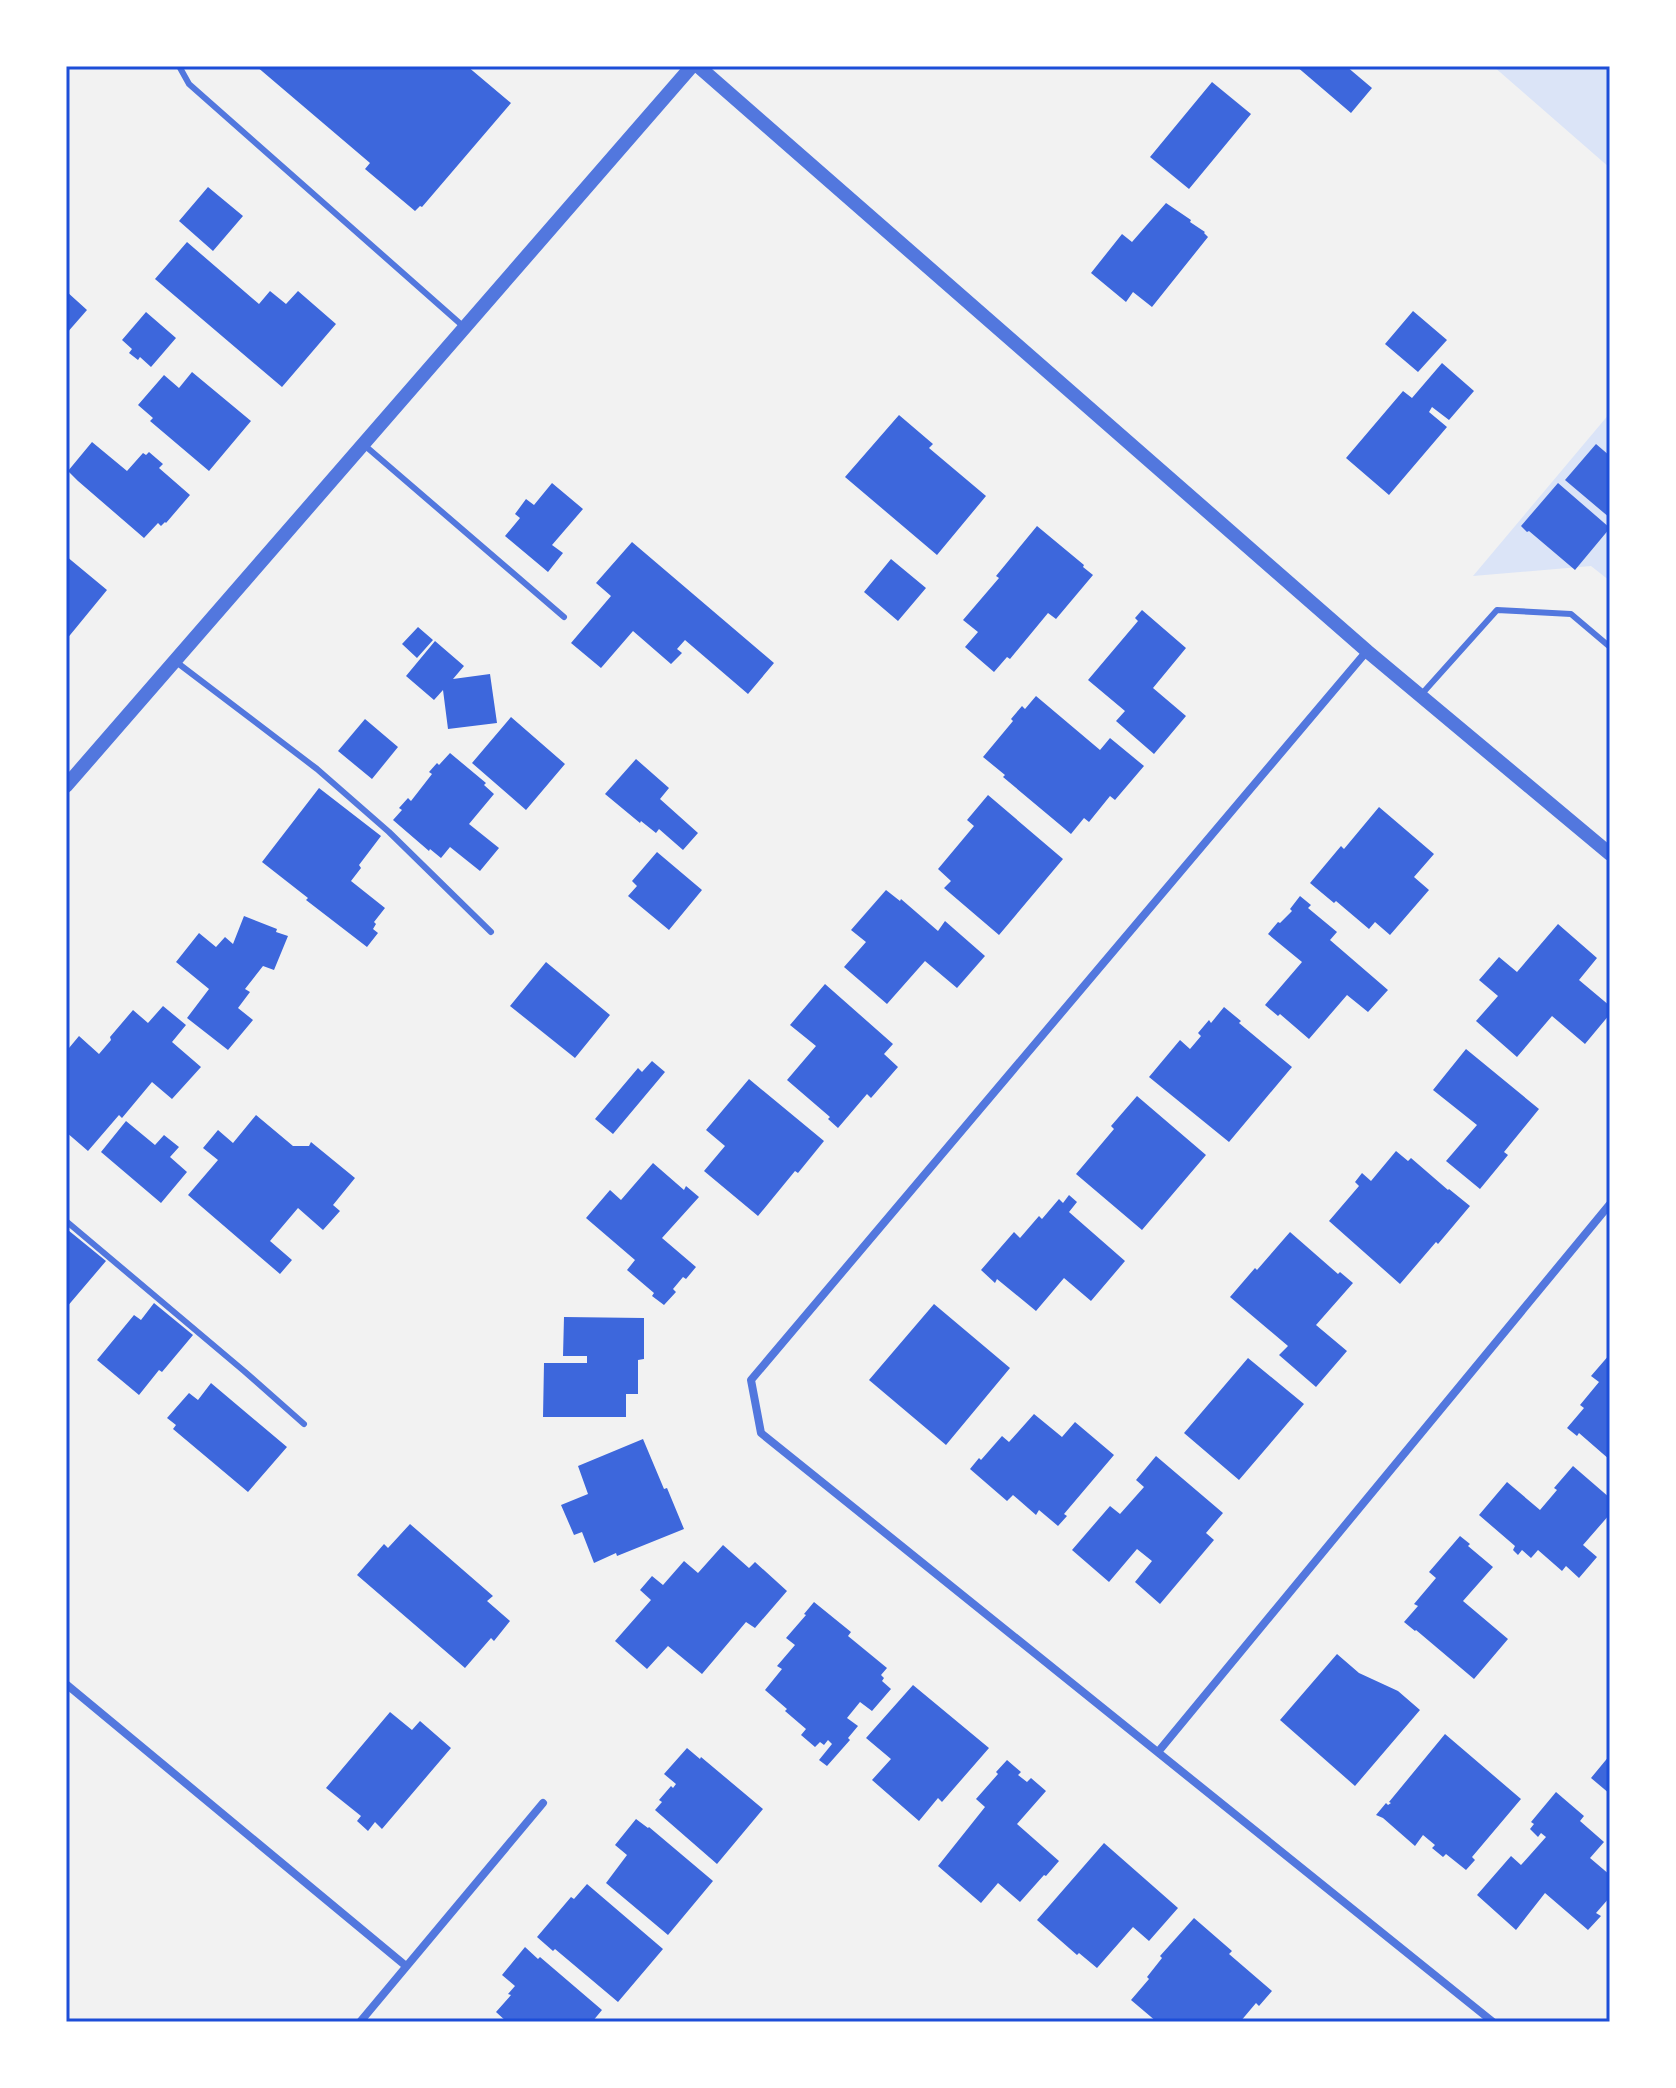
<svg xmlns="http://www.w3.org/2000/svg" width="1676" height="2088" font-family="'Alegreya Sans',sans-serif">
  <rect width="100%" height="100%" fill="#f2f2f2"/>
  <path fill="#dbe4f7" d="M1493,66h117v102z
    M1610,413v168l-19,-15 -118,10z"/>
  <path fill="#3d67dc" d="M256,66h211l44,37 -89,104 -2,-1 -5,5 -50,-42 5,-6z
    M1296,66h50l26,22 -21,25z
    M1212,82l39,32 -62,75 -39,-32z
    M208,187l35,29 -30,35 -34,-30z
    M1166,203l25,17 -1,2 15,10 -1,1 4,4 -56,70 -19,-15 -7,10 -35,-29 31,-39 10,8z
    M187,242l72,62 11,-13 16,13 12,-13 38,33 -54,63 -127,-108z
    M66,291l21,19 -21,24z
    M1413,311l34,29 -29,32 -33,-28z
    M146,312l30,26 -25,29 -11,-10 -2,3 -9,-7 3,-4 -10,-9z
    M1442,363l32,28 -25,29 -17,-13 -3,5 18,15 -58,68 -43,-37 57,-67 9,7z
    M192,372l59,49 -42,50 -59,-50 3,-3 -15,-13 26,-30 15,13z
    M899,415l34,29 -4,4 57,48 -49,59 -92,-78z
    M92,442l35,29 16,-18 3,2 3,-3 14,12 -4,4 31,27 -24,28 -1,-1 -4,4 -3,-3 -14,15 -66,-57 -10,-10z
    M1596,444l14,12v62l-45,-38z
    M552,483l31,26 -31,36 11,8 -15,19 -43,-36 15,-18 -5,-4 11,-15 8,6z
    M1558,483l52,45 -35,42 -46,-39 -2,1 -6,-6z
    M1037,526l47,39 -1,2 10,8 -37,44 -8,-6 -38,46 -3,-2 -13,15 -29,-25 13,-15 -15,-12 36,-42 -3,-2z
    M632,542l142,121 -26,31 -63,-54 -8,9 5,4 -11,11 -38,-33 -32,37 -30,-25 40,-47 -15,-13z
    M66,556l41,34 -41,50z
    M891,559l35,29 -28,33 -34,-29z
    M1142,610l44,38 -33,40 33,28 -32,38 -38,-33 9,-10 -37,-31 50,-59 -3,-3z
    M418,627l15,13 -16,18 -15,-14z
    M435,641l29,25 -11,13 37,-5 7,49 -49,6 -5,-39 -9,10 -28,-24z
    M1036,696l64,54 10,-12 34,28 -29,34 -5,-4 -21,26 -5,-4 -13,16 -68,-57 2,-2 -22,-18 30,-36 -2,-2 11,-13 3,3z
    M511,717l54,47 -39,46 -54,-47z
    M365,719l33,28 -26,32 -34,-28z
    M450,753l36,30 -2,2 10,9 -25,30 30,24 -19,23 -30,-24 -9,11 -11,-9 -1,2 -36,-31 9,-10 -3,-2 9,-10 3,3 21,-27 -3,-2 8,-9 2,2z
    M636,759l33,29 -9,11 38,34 -15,17 -24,-21 -3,4 -15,-12 -1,2 -35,-29z
    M319,788l62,48 -22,29 2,3 -10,13 34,27 -11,14 2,2 -3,5 5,4 -11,14 -61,-47 2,-2 -46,-36z
    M988,795l75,64 -64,76 -55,-47 7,-7 -13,-12 36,-43 -7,-6z
    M1379,807l55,47 -20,23 15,13 -39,45 -15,-13 -6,7 -33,-28 -2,2 -24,-20 31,-37 3,3z
    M657,852l45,38 -33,40 -41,-34 9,-10 -5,-5z
    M886,890l14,11 1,-2 37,32 7,-10 40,35 -28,32 -32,-27 -38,43 -43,-37 22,-25 -15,-12z
    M1300,896l11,9 -3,3 29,24 -7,8 58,50 -20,22 -21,-17 -38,44 -29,-25 -2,2 -13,-11 37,-43 -34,-28 10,-12 2,1 12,-12 -2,-2z
    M244,916l33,13 -1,3 12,4 -14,34 -11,-4 -18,23 5,3 -12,16 15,12 -25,30 -41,-32 22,-29 -33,-27 23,-29 17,14 9,-10 8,7z
    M1558,924l39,34 -18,22 31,26v8l-25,30 -33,-28 -35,41 -41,-36 22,-25 -19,-16 20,-23 18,15z
    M546,962l64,53 -35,43 -65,-52z
    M825,984l68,60 -9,10 14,13 -27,31 -4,-4 -29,34 -10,-9 2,-2 -43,-37 29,-34 -26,-21z
    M163,1006l23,19 -14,17 29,25 -29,32 -20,-17 -30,36 -3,-3 -31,36 -22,-19v-87l3,3 10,-12 20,18 12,-14 -1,-3 23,-27 15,13z
    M1224,1007l17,14 -2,2 53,44 -63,75 -80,-65 31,-37 10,9 11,-13 -3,-3 11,-13 2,3z
    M1466,1049l73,60 -35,43 4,3 -28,34 -34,-28 31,-36 -44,-35z
    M652,1061l13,11 -52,62 -18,-15 43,-51 4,4z
    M749,1079l75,62 -26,32 -3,-2 -37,45 -54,-45 21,-25 -19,-16z
    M1137,1096l69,59 -64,75 -66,-56 38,-45 -3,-3z
    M256,1115l37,31h16l2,-4 44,36 -22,27 7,6 -17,19 -25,-22 -28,33 22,19 -12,14 -92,-79 30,-35 -15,-12 15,-18 15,13z
    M126,1121l29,24 9,-10 15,12 -9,10 17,15 -26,31 -60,-51z
    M1396,1151l12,10 3,-3 37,32 1,-1 21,17 -32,38 -2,-2 -36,42 -71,-63 30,-35 -4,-4 7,-9 9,8z
    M653,1163l31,27 2,-4 13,11 -37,41 34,29 -10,12 -3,-2 -10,12 3,3 -12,13 -12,-9 2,-3 -27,-23 8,-10 -49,-42 24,-28 11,10z
    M1069,1195l8,7 -8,10 56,49 -34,40 -27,-23 -28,33 -39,-32 -2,4 -14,-13 33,-38 6,6 19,-22 3,3 17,-20 4,4z
    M68,1230l38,31 -40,47v-75z
    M1290,1232l48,42 2,-2 13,11 -37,42 31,26 -31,36 -37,-32 9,-9 -58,-49 25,-29 2,2z
    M154,1303l39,32 -31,37 -3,-2 -20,25 -42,-35 37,-45 7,5z
    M934,1304l76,64 -64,77 -77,-65z
    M564,1317l80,1v41l-6,1v34h-12v23h-83l1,-54h43v-7h-24z
    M1610,1354v106l-31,-27 -2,3 -10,-8 17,-20 -4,-3 19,-23 -8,-6z
    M1248,1358l56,46 -65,76 -55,-47z
    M211,1383l76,64 -39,45 -75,-63 3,-4 -9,-7 22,-25 9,7z
    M1034,1414l28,23 13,-15 39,33 -50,59 3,2 -9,10 -19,-16 -3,5 -23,-20 -6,6 -37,-32 9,-11 2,2 21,-24 7,6z
    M643,1439l21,50 3,-1 17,41 -67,27 -1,-3 -22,10 -12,-31 -8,3 -13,-30 27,-11 -10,-28z
    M1156,1456l67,57 -17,20 8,7 -54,64 -25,-22 17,-21 -15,-12 -28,33 -37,-32 38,-44 10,8 24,-27 -8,-7z
    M1573,1466l37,32v16l-27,31 14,12 -18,21 -13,-12 -4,5 -24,-21 -7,8 -9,-8 -4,5 -5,-5 2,-4 -36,-31 28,-33 33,28 17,-20 -3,-2z
    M410,1524l83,72 -6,5 23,20 -16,20 -3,-3 -26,30 -108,-93 27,-31 4,4z
    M1460,1536l10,8 -2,2 25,21 -30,34 45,38 -34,40 -58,-49 -1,1 -11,-9 14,-16 -4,-2 22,-26 -7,-6z
    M723,1545l26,23 6,-6 32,29 -32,37 -9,-6 -44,52 -34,-28 -21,23 -32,-28 36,-41 -11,-10 12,-14 11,9 21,-24 14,12z
    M814,1602l37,30 -3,4 39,32 -6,7 3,3 -2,3 9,8 -19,22 -12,-9 -13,16 11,8 -10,12 2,2 -23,26 -8,-6 13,-16 -4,-4 -4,5 -4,-3 -5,5 -14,-12 5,-6 -21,-18 2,-2 -22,-19 17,-21 -5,-3 18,-21 -9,-7 20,-23 -2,-1z
    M1337,1654l22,19 39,18 22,19 -65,76 -75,-66z
    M913,1685l76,63 -47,54 -4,-4 -19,23 -47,-41 19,-21 -25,-21z
    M390,1712l22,18 8,-9 31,27 -69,81 -7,-7 -7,9 -11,-10 4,-5 -35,-28z
    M1445,1734l76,65 -49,58 3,3 -9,10 -20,-16 -3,3 -11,-9 3,-3 -12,-10 -8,11 -32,-28 -7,-3 10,-12 2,2 3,-2 -2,-1z
    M687,1748l13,11 1,-2 62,52 -46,55 -62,-54 7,-8 -3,-2 12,-14 2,2 3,-4 -12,-10z
    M1610,1755v39l-19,-16z
    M1007,1760l14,12 -3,3 9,7 4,-4 15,13 -29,33 42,37 -13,15 -2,-1 -24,27 -22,-19 -17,20 -43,-37 47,-59 -9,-8 22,-25 -2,-2z
    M1556,1792l28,24 -4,5 24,21 -14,16 20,17v22l-14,16 5,3 -13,14 -43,-37 -29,37 -39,-35 34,-39 10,9 25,-28 -5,-4 -3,4 -8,-8 4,-5 -3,-2z
    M636,1819l12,9 1,-1 64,54 -45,54 -62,-52 21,-28 -12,-10z
    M1104,1843l74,65 -29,33 -16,-14 -36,41 -18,-15 -2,2 -40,-35z
    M587,1884l76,65 -45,53 -63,-53 -2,2 -16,-14 34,-40 3,2z
    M1194,1918l38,33 -3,3 43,37 -13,15 -3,-3 -16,19h-83l-26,-22 18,-21 -2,-2 15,-19 -2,-2z
    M525,1947l13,12 2,-2 62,53 -10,12h-85l-11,-10 15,-17 -3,-1 7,-8 -13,-11z"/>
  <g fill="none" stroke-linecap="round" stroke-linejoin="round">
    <path stroke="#5277de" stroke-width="6" d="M179,66l10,18 275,243
      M363,444l201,173
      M175,661l142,108 72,63 102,100
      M1420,696l77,-86 74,4 39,33
      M66,1221l178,150 60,53"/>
    <path stroke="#5277de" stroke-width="8" d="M1367,651l-616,729 10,53 732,589
      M66,1684l340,282
      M1158,1752l452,-548
      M360,2022l183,-219"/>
    <path stroke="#5277de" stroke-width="14" d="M698,66l669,585 243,203
      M66,786l626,-720"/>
  </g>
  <rect width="1676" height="2088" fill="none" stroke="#ffffff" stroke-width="136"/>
  <rect x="68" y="68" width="1540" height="1952" fill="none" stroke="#1d4ed8" stroke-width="3"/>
</svg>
